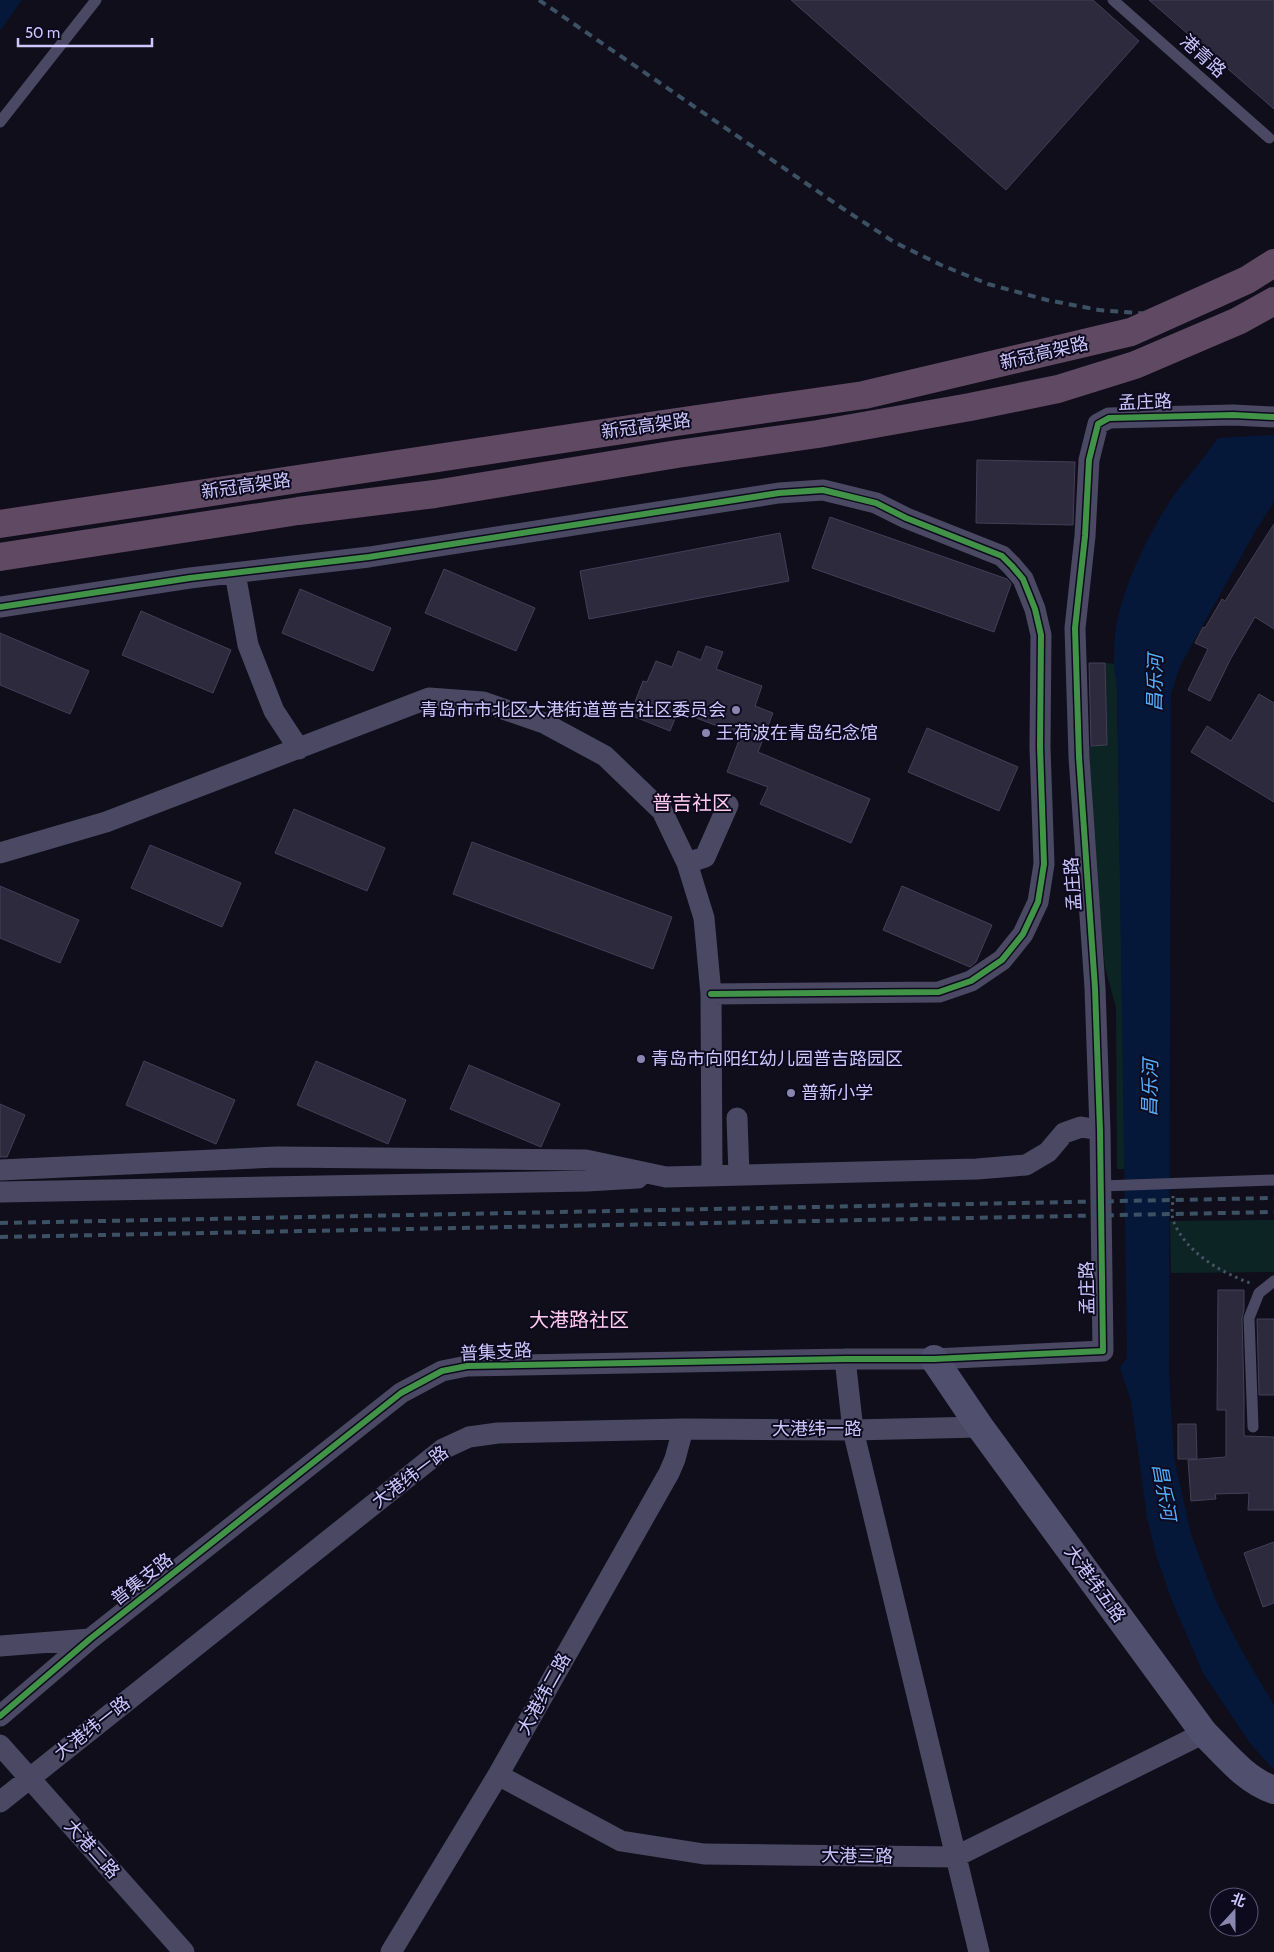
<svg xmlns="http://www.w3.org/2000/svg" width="1274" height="1952" font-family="Cabin,'Noto Sans SC',sans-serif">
  <rect width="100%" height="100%" fill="#100e1a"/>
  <path fill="#0d2425" d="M1105,663l10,1 2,24 8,481h-8l-1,-162 -11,-39 -11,-121 -5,-101 18,-1z
    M1274,1220v52l-103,1 -1,-52z"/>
  <path fill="#051839" d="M0,0h22l-22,31z
    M1274,435v67l-18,28 -76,136 -9,28 -2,680 5,84 17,76 25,67 26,50 32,54v63l-3,-1 -21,-24 -47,-70 -31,-72 -16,-46 -9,-38 -16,-116 -11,-33 7,-11 -10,-669c-1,-12 -4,-23 -3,-35 0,-52 31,-114 60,-158 14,-19 30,-37 44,-57z"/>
  <path fill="#2e2a3d" stroke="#433f58" d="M791,0h302l46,41 -133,149z
    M1149,0h125v109z
    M977,460l98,2 -2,63 -97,-2z
    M830,517l177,62 4,5 -17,48 -182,-64z
    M1274,524v105l-19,-12 -25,43 -20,41 -22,-11 20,-41 -13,-6 8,-16 2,1 17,-29 3,2z
    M780,533l9,48 -200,38 -9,-48z
    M444,569l91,39 -19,43 -91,-38z
    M300,589l91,39 -18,43 -91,-38z
    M141,611l90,39 -18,43 -91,-38z
    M0,633l89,38 -19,43 -70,-29z
    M706,646l17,6 -7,17 46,17 -7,20 18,7 -15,39 112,47 -19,44 -91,-39 8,-17 -41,-15 14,-37 -63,-24 -8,20 -40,-16 13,-34 4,1 9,-21 16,6 6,-16 23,9z
    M1089,663h16l2,82 -16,1z
    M1259,694l15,9v99l-83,-50 16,-26 24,15z
    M927,728l91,39 -19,44 -91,-39z
    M294,809l91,39 -18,43 -92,-38z
    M472,842l200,75 -19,52 -200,-75z
    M150,845l91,38 -19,44 -91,-39z
    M0,886l79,34 -19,43 -60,-25z
    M902,886l90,39 -16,37 -6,5 -87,-37z
    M144,1061l91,39 -19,44 -90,-39z
    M316,1061l90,39 -18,44 -91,-39z
    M469,1065l91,39 -19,43 -91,-38z
    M0,1104l25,11 -18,42h-7z
    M1218,1290h26v20l-2,8 2,78v40l30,1v73h-26l1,-17 -34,1 1,5 -25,2 -3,-41 38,-3v-47h-9z
    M1257,1319h17v76h-15z
    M1178,1424h18l1,35h-19z
    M1274,1542v61l-11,4 -19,-54z"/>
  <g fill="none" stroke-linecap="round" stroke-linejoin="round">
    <path stroke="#455565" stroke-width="3" stroke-dasharray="2.5 4" stroke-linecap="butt" d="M1173,1196c0,7 -2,17 0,24 12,32 47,52 77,63"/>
    <path stroke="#4a4863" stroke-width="11" d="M1113,0l156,138
      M0,122l96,-122
      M1101,1186l173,-6
      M1253,1427l-4,-109 10,-25 15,-12"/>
    <path stroke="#4a4863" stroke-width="21" d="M235,573l13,72 26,66 25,38
      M0,607l190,-29 179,-21 410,-64 44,-3 53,13 30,15 96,38 10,10 11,13 12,30 6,26 -1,112 4,117 -6,38 -15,32 -21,26 -31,21 -32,11 -228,2
      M0,853l106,-31 323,-124 54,4 61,21 61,33 57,55 25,52 17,55 7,76 1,181
      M687,863l18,-6 23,-52
      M737,1118l2,57
      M0,1170l277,-13 309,3 80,17 311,-8 49,-4 22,-13 16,-19 17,-6 19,3
      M0,1192l587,-11 51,-3
      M845,1359l8,71 126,522
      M0,1646l90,-7
      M0,1716l90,-77 311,-246 41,-22 25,-5 378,-7h89l169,-8 -3,-221 -5,-142 -16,-231 -4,-129 10,-92 4,-76 9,-36 11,-6 124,-3 41,2
      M0,1745l184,207
      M498,1775l123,66 83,13 251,3 249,-124
      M0,1802l443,-353 26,-12 29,-4 185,-4 170,1 127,-3
      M391,1952l107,-177 171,-302 6,-14 8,-30"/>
    <path stroke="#504f6e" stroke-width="28" d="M934,1359l46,68 224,306c21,21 41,47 70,57"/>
    <path stroke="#3c5164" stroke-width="4" stroke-dasharray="8 6" stroke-linecap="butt" d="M539,0l303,208 52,34 47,23 47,19 59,16 52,10 76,6
      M0,1223l1274,-25
      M0,1237l1274,-25"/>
    <path stroke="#604963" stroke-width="28" d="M0,524l663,-100 201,-29 267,-63 116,-52 27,-17
      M0,557l298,-46 137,-17 242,-40 141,-20 152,-27 88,-18 77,-24 103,-44 36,-20"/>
    <defs>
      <path id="cycleway" d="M0,607l190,-29 179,-21 410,-64 44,-3 53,13 30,15 96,38 10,10 11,13 12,30 6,26 -1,112 4,117 -6,38 -15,32 -21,26 -31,21 -32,11 -228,2
        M0,1716l90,-77 311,-246 41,-22 25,-5 378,-7h89l169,-8 -3,-221 -5,-142 -16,-231 -4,-129 10,-92 4,-76 9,-36 11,-6 124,-3 41,2"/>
    </defs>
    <use href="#cycleway" stroke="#0d0a1e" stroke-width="9"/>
    <use href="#cycleway" stroke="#419447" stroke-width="6"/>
  </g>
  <g fill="#8b86af" stroke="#0d0a1e" stroke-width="2">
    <circle cx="736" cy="710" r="5"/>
    <circle cx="706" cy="733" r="5"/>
    <circle cx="641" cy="1059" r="5"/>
    <circle cx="791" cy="1093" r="5"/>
  </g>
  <g text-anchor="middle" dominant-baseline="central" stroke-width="4" stroke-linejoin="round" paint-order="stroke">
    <g font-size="18" fill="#cdc6ff" stroke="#0d0a1e">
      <text transform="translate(1203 56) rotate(42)">港青路</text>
      <text transform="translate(1044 353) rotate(-13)">新冠高架路</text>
      <text transform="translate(1145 402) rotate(-2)">孟庄路</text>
      <text transform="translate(646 426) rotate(-8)">新冠高架路</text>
      <text transform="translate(246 486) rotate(-8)">新冠高架路</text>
      <text transform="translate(1073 884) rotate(-94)">孟庄路</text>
      <text transform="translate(1087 1288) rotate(-91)">孟庄路</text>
      <text transform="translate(496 1352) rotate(-3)">普集支路</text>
      <text x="817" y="1429">大港纬一路</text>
      <text transform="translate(410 1477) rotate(-37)">大港纬一路</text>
      <text transform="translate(142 1579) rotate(-38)">普集支路</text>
      <text transform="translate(1095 1584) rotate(54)">大港纬五路</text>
      <text transform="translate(544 1694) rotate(-61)">大港纬二路</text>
      <text transform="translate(92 1728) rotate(-38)">大港纬一路</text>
      <text transform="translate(92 1849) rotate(48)">大港二路</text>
      <text transform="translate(857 1856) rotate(1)">大港三路</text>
    </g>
    <g font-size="18" fill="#cdc6ff" stroke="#0d0a1e" text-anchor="start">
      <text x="726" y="710" text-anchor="end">青岛市市北区大港街道普吉社区委员会</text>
      <text x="716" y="733">王荷波在青岛纪念馆</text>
      <text x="651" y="1059">青岛市向阳红幼儿园普吉路园区</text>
      <text x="801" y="1093">普新小学</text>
    </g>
    <g font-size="19" font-style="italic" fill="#54b0ff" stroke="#0d0a1e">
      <text transform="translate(1155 683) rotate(-89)">昌乐河</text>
      <text transform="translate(1150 1088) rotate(-89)">昌乐河</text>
      <text transform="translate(1164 1492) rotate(80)">昌乐河</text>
    </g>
    <g font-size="20" fill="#ffc8eb" stroke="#0d0a1e">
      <text x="692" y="803">普吉社区</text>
      <text x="579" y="1320">大港路社区</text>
    </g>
  </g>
  <g transform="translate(1234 1912) rotate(21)"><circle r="24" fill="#0d0a1e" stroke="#5a5578"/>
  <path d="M0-4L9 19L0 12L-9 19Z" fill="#8b86af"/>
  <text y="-8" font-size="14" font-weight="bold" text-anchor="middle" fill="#cdc6ff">北</text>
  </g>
  <path d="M18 38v8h134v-8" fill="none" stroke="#cdc6ff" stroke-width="2.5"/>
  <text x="25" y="38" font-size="15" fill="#cdc6ff" stroke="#0d0a1e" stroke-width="4" paint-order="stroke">50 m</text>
</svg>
